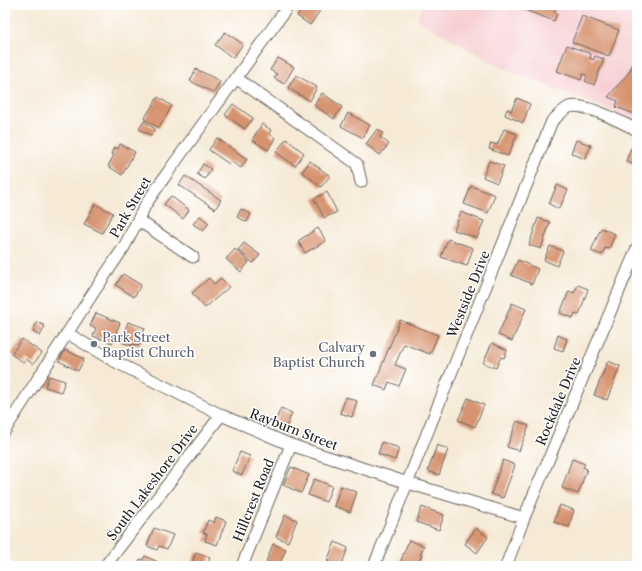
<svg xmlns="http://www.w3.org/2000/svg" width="642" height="571" font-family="'Libre Caslon Text',serif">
  <rect width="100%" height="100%" fill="#fff"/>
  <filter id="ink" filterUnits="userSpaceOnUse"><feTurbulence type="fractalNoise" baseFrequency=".025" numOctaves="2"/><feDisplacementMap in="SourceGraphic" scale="8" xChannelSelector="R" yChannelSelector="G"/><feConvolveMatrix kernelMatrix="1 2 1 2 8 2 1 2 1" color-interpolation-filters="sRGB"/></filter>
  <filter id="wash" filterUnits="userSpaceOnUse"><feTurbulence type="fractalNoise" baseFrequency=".012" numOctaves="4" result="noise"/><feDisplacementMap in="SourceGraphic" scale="16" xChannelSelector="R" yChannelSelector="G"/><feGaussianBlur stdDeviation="0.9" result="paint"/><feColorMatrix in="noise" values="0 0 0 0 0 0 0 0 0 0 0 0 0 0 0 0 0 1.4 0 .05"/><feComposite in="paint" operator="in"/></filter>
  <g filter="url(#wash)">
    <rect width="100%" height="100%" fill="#f6ead6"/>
    <path fill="#f7cfd3" d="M423,5h214v116l-137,-54 -83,-47z"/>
    <g id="blocks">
      <path fill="#d7936f" d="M304,5h11l6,4 -11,16 -13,-9z
        M512,5h45l-3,7 3,2 -3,7z
        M582,16l37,14 -10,26 -37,-14z
        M225,32l18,12 -10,14 -18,-13z
        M567,45l24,9 -1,4 3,2 2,-4 9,3 -10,26 -9,-4 2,-5 -4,-2 -2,6 -24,-9z
        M637,53v62l-21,-8 2,-6 -10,-4 22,-26z
        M278,58l16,9 -10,17 -10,-6 3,-4 -7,-4z
        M196,69l24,12 -6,12 -24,-12z
        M296,75l21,12 -7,14 -22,-13z
        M322,93l20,14 -8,12 -20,-14z
        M158,97l14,9 -13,22 -15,-9z
        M517,98l13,6 -7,19 -18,-8 2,-6 4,2z
        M233,104l20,14 -8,11 -20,-14z
        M348,113l22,12 -7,13 -22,-12z
        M144,121l11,8 -4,7 -12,-7z
        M262,124l9,6 -2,4 6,4 -7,12 -16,-10z
        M377,129l6,4 -3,4 9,7 -9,11 -14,-11z
        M504,129l13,5 -9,22 -19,-7 2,-6 6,2z
        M217,138l30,21 -6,9 -9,-6 -3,2 -20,-14z
        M286,139l18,14 -9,13 -19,-14z
        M576,140l15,5 -6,14 -14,-6z
        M120,144l15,8 -13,23 -14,-9 6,-11 -3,-1 3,-7 4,2z
        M632,146l5,2v18l-11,-5z
        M310,161l20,15 -9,11 -19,-15z
        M489,161l15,5 -7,17 -14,-6z
        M203,164l8,5 -6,10 -8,-5z
        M185,176l36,24 -6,9 -36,-24z
        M557,185l11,5 -9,19 -10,-5z
        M471,186l24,9 -7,18 -24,-9z
        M327,192l10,20 -13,6 -10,-19z
        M171,196l18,14 -6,9 -19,-15z
        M95,204l18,9 -11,20 -18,-9z
        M241,209l10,5 -4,8 -10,-5z
        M461,212l23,9 -7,17 -23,-8z
        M200,216l9,7 -6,8 -10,-7z
        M538,218l12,4 -9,27 -12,-4z
        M318,228l8,13 -21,12 -7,-12z
        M601,228l14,6 -6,15 -4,-1 -3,7 -11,-4z
        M448,239l25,9 -6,18 -26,-9z
        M244,243l16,12 -7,8 -15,-13z
        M550,246l13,5 -6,15 -13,-6z
        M235,249l14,13 -8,10 -15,-13z
        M518,260l20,9 -6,15 -21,-9z
        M123,274l18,11 -7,12 -18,-12z
        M209,278l5,6 7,-6 8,9 -24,21 -13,-15z
        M578,285l10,4 -9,26 -4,-2 -2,5 -13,-5 9,-22 5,2z
        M512,303l14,6 -14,32 -14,-6z
        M96,313l24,10 -8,20 -19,-7 3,-8 -6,-2z
        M400,320l38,15 -8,19 -26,-10 -9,21 11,4 -7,17 -10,-4 -3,8 -12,-5z
        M37,322l8,4 -5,10 -7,-4z
        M128,322l17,6 -6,18 -6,-2v2l-12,-4z
        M558,335l9,4 -4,12 -9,-3z
        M22,339l20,14 -9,11 -7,-5 -2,4 -13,-9z
        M492,343l15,7 -3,8 -3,-1 -5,11 -13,-5z
        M65,350l19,9 -6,12 -19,-10z
        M608,361l12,5 -13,34 -13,-5z
        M49,376l16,5 -4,11 -16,-5z
        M346,397l11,4 -5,16 -12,-4z
        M468,398l16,7 -9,22 -17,-7z
        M281,408l11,5 -6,15 -12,-4z
        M517,421l12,5 -10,25 -12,-4z
        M382,442l17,6 -4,12 -17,-6z
        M437,445l11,4 -9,26 -11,-4z
        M240,452l10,4 -8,19 -10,-4z
        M572,459l13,5 -2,3 4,2 -9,25 -16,-6z
        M503,460l12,5 -12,33 -12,-4z
        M291,467l18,8 -8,18 -18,-8z
        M314,479l18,7 -6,16 -18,-7z
        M341,486l16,6 -7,20 -16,-6z
        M560,505l14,5 -5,17 -15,-5z
        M422,507l22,8 -5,15 -23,-8z
        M285,515l12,5 -9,22 -12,-5z
        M216,517l10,4 -9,24 -12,-4 2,-7 -4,-1 5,-13 6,3z
        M154,528l19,7 -6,14 -8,-3 -2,4 -10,-4z
        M476,528l12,9 -11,16 -12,-9z
        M409,540l15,6 -4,9h2l-5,11h-16l-2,-1z
        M335,542l13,6 -7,18h-14l2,-5h-2z
        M273,544l13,5 -7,17 -13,-4z
        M196,552l14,5 -3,9h-16z
        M145,556l15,7 -1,3h-22l3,-7 3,1z"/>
    </g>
  </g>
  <g filter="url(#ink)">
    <use href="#blocks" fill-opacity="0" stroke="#68645d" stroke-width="1"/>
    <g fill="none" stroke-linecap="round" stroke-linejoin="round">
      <defs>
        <path id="minor" d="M236,78l121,86 4,18
          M138,220l55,37
          M67,333l45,27 109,55 70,30 117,38 116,35
          M5,430l88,-137 31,-46 22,-43 22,-32 121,-167
          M105,566l116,-151
          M242,566l49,-121
          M374,566l178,-445c5,-4 11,-11 17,-14 16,-5 53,16 68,23
          M506,566l18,-48 113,-270"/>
      </defs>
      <use href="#minor" stroke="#68645d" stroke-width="13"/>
      <use href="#minor" stroke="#fff" stroke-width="11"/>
    </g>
  </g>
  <g fill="#6b7280" stroke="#fff" stroke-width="1.5">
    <circle cx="94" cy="344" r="4"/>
    <circle cx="373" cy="354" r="4"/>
  </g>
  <g text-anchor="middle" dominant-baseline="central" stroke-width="3" stroke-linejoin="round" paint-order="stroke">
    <g font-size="13" fill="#1c1c1c" stroke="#fff">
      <text transform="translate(130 207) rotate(-60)">Park Street</text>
      <text transform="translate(468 294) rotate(-68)">Westside Drive</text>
      <text transform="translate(558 401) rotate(-67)">Rockdale Drive</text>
      <text transform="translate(294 429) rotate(21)">Rayburn Street</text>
      <text transform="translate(152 482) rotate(-53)">South Lakeshore Drive</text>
      <text transform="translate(253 500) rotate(-68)">Hillcrest Road</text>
    </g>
    <g font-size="13" fill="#5b616d" stroke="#fff" text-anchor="start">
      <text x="102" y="337">Park Street<tspan x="102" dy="15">Baptist Church</tspan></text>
      <text x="365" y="347" text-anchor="end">Calvary<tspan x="365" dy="15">Baptist Church</tspan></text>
    </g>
  </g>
  <rect width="642" height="571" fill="none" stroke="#fff" stroke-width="20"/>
</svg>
